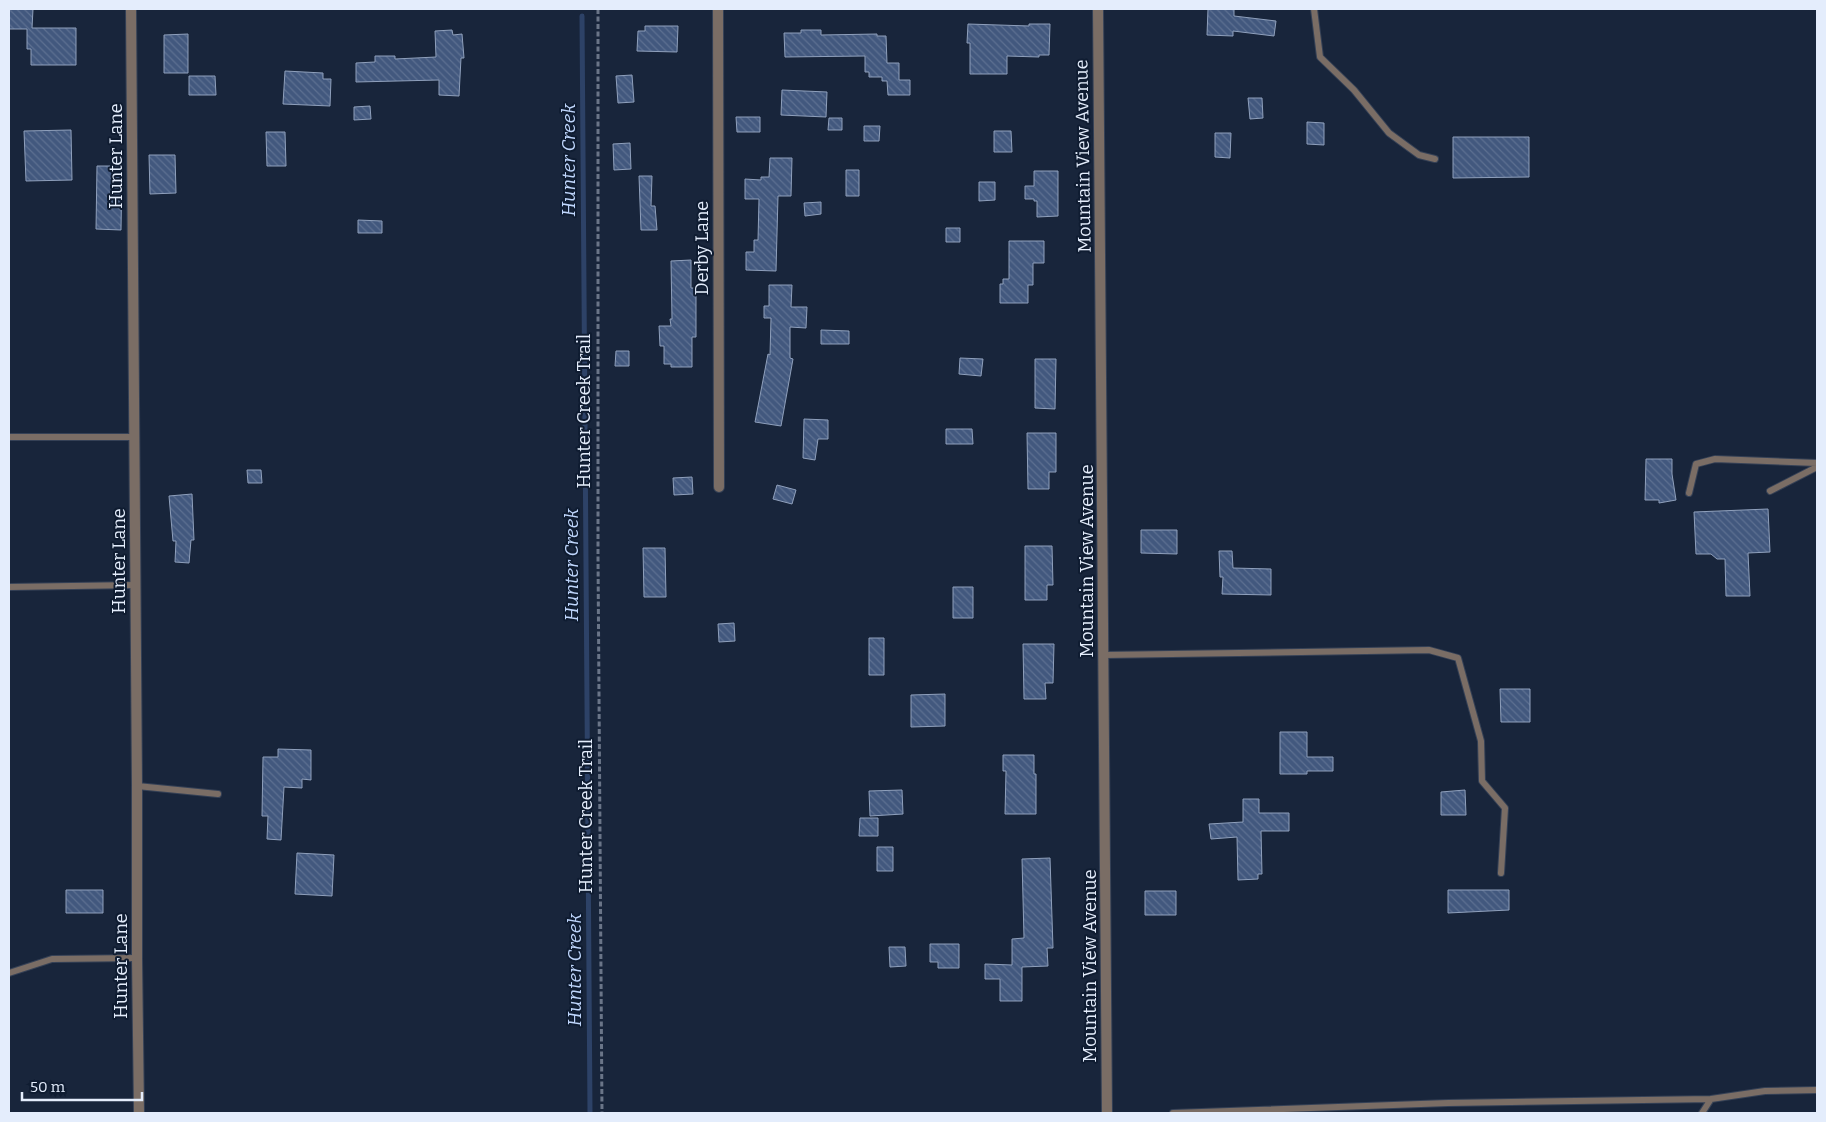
<svg xmlns="http://www.w3.org/2000/svg" width="1826" height="1122" font-family="Bitter,serif">
  <defs>
    <pattern id="building-back-hatch" width="6" height="6" patternUnits="userSpaceOnUse" patternTransform="scale(1.25)"><rect width="6" height="6" fill="#42587e"/><path d="M-1 5l2 2M0 0l6 6M5-1l2 2" fill="none" stroke="#5d7091"/></pattern>
  </defs>
  <rect width="100%" height="100%" fill="#18253b"/>
  <g fill="none" stroke-linecap="round" stroke-linejoin="round">
    <path stroke="#2d4267" stroke-width="5" d="M582,16l8,1097"/>
  </g>
  <path fill="url(#building-back-hatch)" stroke="#8fa0bc" d="M9,9h24l-1,19h44v37h-45v-16h-4v-20h-18z
    M1208,9h26v7l42,5 -2,15 -41,-5v5l-26,-1z
    M968,24l61,2v-2h21l-1,31h-10v2l-32,-1v18h-37v-31h-3z
    M645,26h33l-1,26 -40,-1 1,-20h7z
    M452,30l1,5 9,-1 2,24h-3l-2,38 -20,-1v-15l-83,2v-19l19,-1v-6h20v3l41,-2 -1,-26z
    M801,30h20v5l56,-1v2h9l1,27h12v17h11v15h-22l-1,-14h-5v-4h-13v-5h-4v-16l-80,1 -1,-24h17z
    M188,34v39h-24v-38z
    M285,71l38,2v6h8l-1,27 -47,-2z
    M632,75l2,27 -16,1 -2,-27z
    M189,76h26l1,19h-27z
    M782,90l45,2 -1,25 -45,-2z
    M1248,98h14l1,20 -13,1z
    M370,106l1,13 -17,1v-13z
    M736,117h24v15h-23z
    M829,118h13v12h-14z
    M1307,122l17,1v22l-17,-1z
    M864,126h16l-1,15h-15z
    M71,130l1,50 -46,1 -2,-50z
    M994,131h17l1,21h-18z
    M266,132h19l1,34h-19z
    M1215,133h16l-1,25 -15,-1z
    M1453,137h76v40l-76,1z
    M630,143l1,26 -17,1 -1,-26z
    M149,155h26l1,38 -26,1z
    M770,158h22l-1,38h-13l-2,75 -30,-1v-18h8v-12h4l1,-41h-14v-20l16,1v-3h8z
    M97,166h25l-1,64 -25,-1z
    M846,170h13v26h-13z
    M1034,171h24v45l-21,1v-16h-3v-2h-9v-13h9z
    M639,176h13l-1,30h4l2,24h-16z
    M979,182h16v18l-16,1z
    M821,202v12l-16,2 -1,-13z
    M358,220l24,1v12h-24z
    M946,228h14v14h-14z
    M1009,241h35v22h-11v22h-5v18h-28v-19h3v-5h6z
    M691,260v28h5v49h-4v30h-21v-3h-7v-18h-4l-1,-20h12l-1,-7h2l-1,-58z
    M769,285h23l-1,22h16l-1,21 -16,-1v31l3,1 -12,67 -26,-4 13,-68 2,1 1,-37h-7v-12h5z
    M821,330l28,1v13h-28z
    M616,351h13v15h-14z
    M960,358l23,1 -2,17 -22,-2z
    M1035,359h21l-1,50 -20,-1z
    M804,419l24,1v19h-10l-3,21 -12,-2z
    M946,429h26l1,15h-27z
    M1027,433h29v39h-7v17h-21z
    M1646,459h26v15l4,26 -17,3v-3h-14z
    M247,470h14l1,13h-14z
    M692,477l1,17 -19,1 -1,-17z
    M777,485l19,5 -4,14 -19,-5z
    M192,494l2,46h-3l-2,23 -14,-1 1,-21h-3l-4,-45z
    M1768,509l2,43 -22,1 2,43h-24l-1,-37h-8l-6,-5h-15l-2,-42z
    M1141,530h36v24l-36,-1z
    M1025,546h27l1,39h-6v15h-22z
    M643,548h22l1,49h-22z
    M1219,551h13l1,17 38,1v26l-49,-1 1,-17h-3z
    M953,587h20v31h-20z
    M734,623l1,18 -16,1 -1,-18z
    M869,638h15v37h-15z
    M1023,644h31l-1,39h-8l1,16h-22z
    M1500,689h30v33h-29z
    M945,694v32l-34,1v-32z
    M1280,732h27v25h26v14h-26v3h-27z
    M278,749l33,1v30l-9,-1v9l-18,-1 -3,53 -14,-1 1,-23h-6l1,-59h15z
    M1003,755h31v19h2v40h-31l1,-43h-3z
    M902,790l1,24 -33,2 -1,-25z
    M1465,790l1,25h-25v-23z
    M1243,799h16v14h30v18h-28l1,43h-4v5l-20,1 -1,-43 -26,2 -2,-15 34,-2z
    M860,818h18v18h-19z
    M877,847h16v24h-16z
    M297,853l37,2 -2,41 -37,-2z
    M1050,858l3,90h-6l1,18 -26,1v34h-22v-22h-15v-15l27,1v-26l12,-1 -2,-79z
    M66,890h37v23h-37z
    M1448,890h61v20l-61,3z
    M1145,891h31v24h-31z
    M930,944h29v24h-21v-6h-8z
    M889,947h16l1,19 -16,1z"/>
  <g fill="none" stroke-linecap="round" stroke-linejoin="round">
    <defs>
      <path id="lane" d="M1314,9l6,48 34,33 35,43 30,22 16,4
        M9,437h126
        M1770,491l47,-24
        M1689,493l7,-29 19,-5 102,4
        M9,587l127,-2
        M1104,655l325,-5 29,8 23,83 1,40 23,27 -4,65
        M137,786l81,8
        M9,973l43,-14 85,-1
        M1173,1113l275,-10 263,-4
        M1702,1113l9,-14 54,-8 52,-1"/>
      <path id="street" d="M131,9l6,777v172l2,155
        M718,9l1,478
        M1098,9l9,1104"/>
    </defs>
    <use href="#lane" stroke="#354156" stroke-width="8"/>
    <use href="#street" stroke="#354156" stroke-width="12"/>
    <path stroke="#6a7588" stroke-width="3" stroke-dasharray="5 2.5" stroke-linecap="butt" d="M598,9v547l4,557"/>
    <use href="#lane" stroke="#7a6d65" stroke-width="6"/>
    <use href="#street" stroke="#7a6d65" stroke-width="10"/>
  </g>
  <g text-anchor="middle" dominant-baseline="central" stroke-width="4" stroke-linejoin="round" paint-order="stroke">
    <g font-size="18" fill="#e4edfc" stroke="#0f1c31">
      <text transform="translate(116 156) rotate(-90)">Hunter Lane</text>
      <text transform="translate(1083 156) rotate(-91)">Mountain View Avenue</text>
      <text transform="translate(702 248) rotate(-90)">Derby Lane</text>
      <text transform="translate(584 411) rotate(-90)">Hunter Creek Trail</text>
      <text transform="translate(119 561) rotate(-90)">Hunter Lane</text>
      <text transform="translate(1087 561) rotate(-90)">Mountain View Avenue</text>
      <text transform="translate(586 816) rotate(-90)">Hunter Creek Trail</text>
      <text transform="translate(121 966) rotate(-90)">Hunter Lane</text>
      <text transform="translate(1090 966) rotate(-90)">Mountain View Avenue</text>
    </g>
    <g font-size="19" font-style="italic" fill="#bfd6fc" stroke="#0f1c31">
      <text transform="translate(568 160) rotate(-90)">Hunter Creek</text>
      <text transform="translate(571 565) rotate(-90)">Hunter Creek</text>
      <text transform="translate(574 970) rotate(-90)">Hunter Creek</text>
    </g>
  </g>
  <rect width="1826" height="1122" fill="none" stroke="#e4edfc" stroke-width="20"/>
  <path d="M22 1092v8h120v-8" fill="none" stroke="#e4edfc" stroke-width="2.5"/>
  <text x="30" y="1092" font-size="15" fill="#e4edfc" stroke="#0f1c31" stroke-width="4" paint-order="stroke">50 m</text>
</svg>
